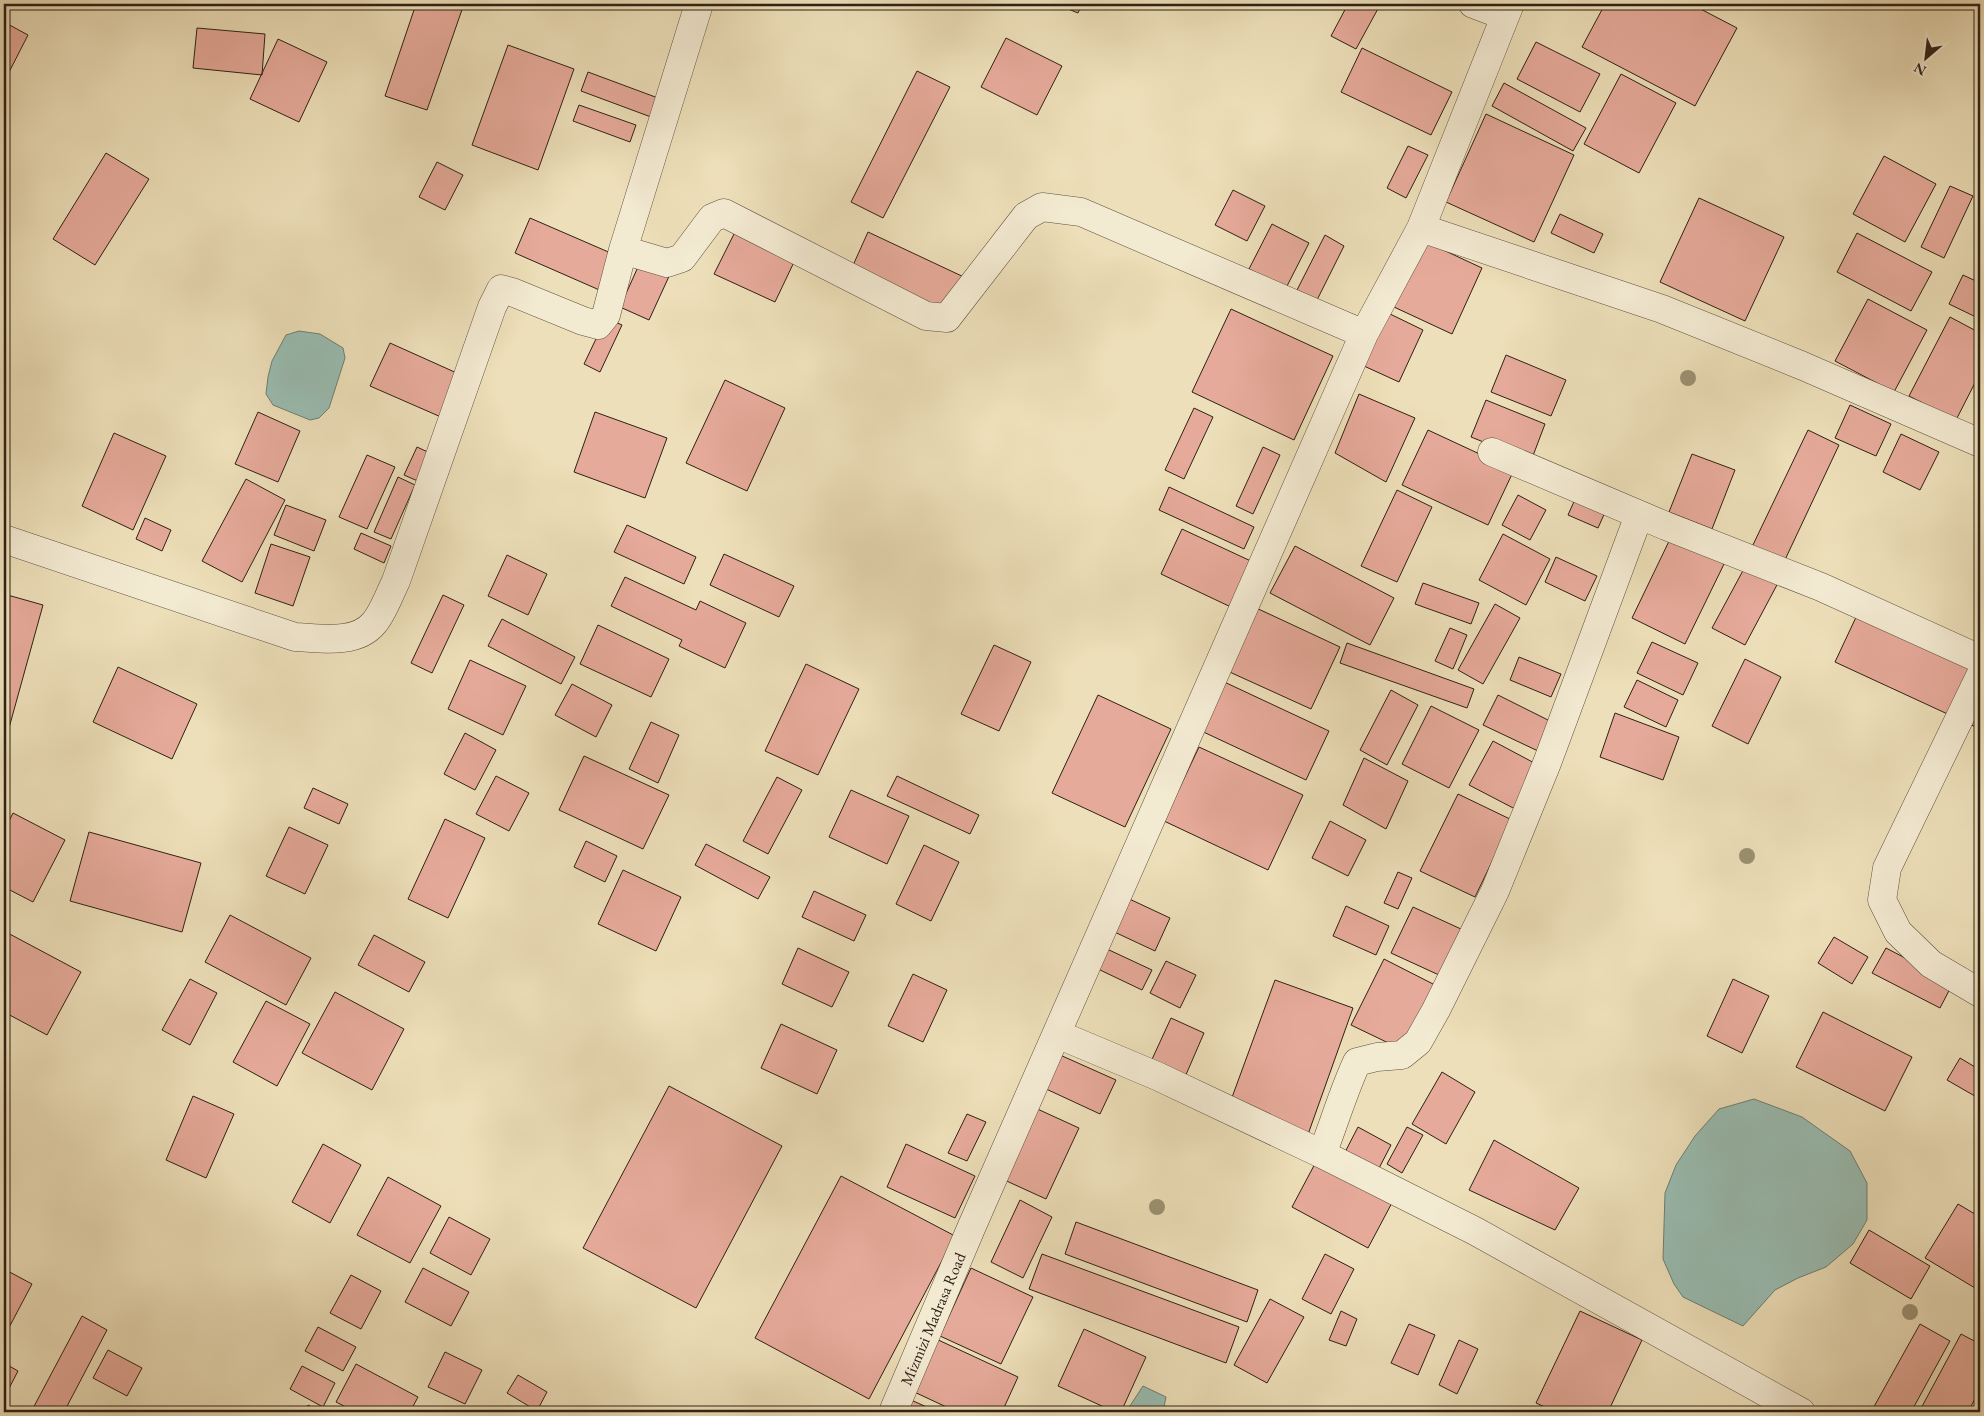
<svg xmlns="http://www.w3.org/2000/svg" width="1984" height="1416" font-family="'EB Garamond',serif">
  <rect width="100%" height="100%" fill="#eddfb9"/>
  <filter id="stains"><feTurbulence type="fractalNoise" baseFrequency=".004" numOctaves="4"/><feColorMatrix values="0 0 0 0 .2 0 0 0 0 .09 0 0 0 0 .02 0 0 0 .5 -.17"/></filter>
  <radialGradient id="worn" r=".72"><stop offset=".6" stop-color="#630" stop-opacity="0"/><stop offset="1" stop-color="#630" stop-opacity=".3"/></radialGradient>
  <path fill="#99bcb1" stroke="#6e7e72" d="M299,331l21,3 23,14 2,10 -16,50 -10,10 -9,2 -37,-15 -7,-11 2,-17 4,-16 14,-26z
    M1754,1099l48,18 48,34 17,32v37l-14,24 -27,23 -28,11 -23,12 -32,36 -60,-29 -9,-13 -11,-25 2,-66 11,-28 19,-29 24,-27z
    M1143,1386l23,11 -3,15h-37z"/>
  <path fill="#e6aa9a" stroke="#2e2114" d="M416,4h48l-37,106 -42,-14z
    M1056,4h26l-4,9z
    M1348,4l32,1 -24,44 -25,-13z
    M1605,4h86l46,24 -42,78 -113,-59z
    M4,22l24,13 -24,47z
    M197,28l68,6 -3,41 -69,-7z
    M1006,38l56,28 -25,49 -56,-28z
    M278,39l49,23 -28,60 -49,-23z
    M1536,42l64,32 -20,38 -63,-33z
    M508,45l66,24 -36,101 -66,-25z
    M1362,48l90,44 -21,43 -90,-43z
    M917,71l33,16 -67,131 -32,-16z
    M588,72l70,26 -7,19 -70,-26z
    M1621,74l55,29 -37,70 -55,-29z
    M1504,83l82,45 -13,23 -81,-45z
    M579,105l57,20 -6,17 -57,-21z
    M1486,114l88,41 -40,87 -88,-40z
    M1408,146l20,9 -22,43 -19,-10z
    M106,153l43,26 -54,86 -42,-26z
    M1884,156l52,28 -31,58 -52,-28z
    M437,162l26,13 -18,35 -26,-13z
    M1950,186l23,10 -29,62 -23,-11z
    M1233,190l32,16 -18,35 -32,-16z
    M1699,198l85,39 -39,84 -85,-39z
    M1560,214l43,20 -9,19 -43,-20z
    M530,218l90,39 -16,35 -89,-39z
    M1272,224l37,19 -23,45 -37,-19z
    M735,232l60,28 -20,42 -61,-28z
    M868,232l98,46 -18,40 -98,-46z
    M1857,233l75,39 -21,39 -74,-39z
    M1325,235l19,11 -27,54 -20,-10z
    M1424,241l58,27 -30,66 -58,-27z
    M642,258l29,14 -22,48 -29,-13z
    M1963,275l17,8v26l-4,8 -27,-13z
    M1868,299l59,31 -33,62 -59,-31z
    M1231,309l102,47 -39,84 -102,-48z
    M1388,313l35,17 -24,52 -35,-16z
    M1950,317l30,16v40l-24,47 -47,-24z
    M606,318l16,7 -22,47 -16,-8z
    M390,343l69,31 -18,43 -71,-31z
    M1506,355l60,25 -15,36 -60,-24z
    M725,380l60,28 -38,83 -61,-28z
    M1359,394l56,24 -29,64 -51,-29z
    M1486,400l59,24 -14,37 -60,-24z
    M1850,405l41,19 -15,32 -41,-18z
    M1194,408l19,9 -29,62 -19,-9z
    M258,412l42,19 -22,51 -43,-18z
    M595,412l72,26 -22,60 -71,-26z
    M1428,430l86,40 -26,55 -86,-40z
    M1808,430l31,15 -56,119 -32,-15z
    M114,433l52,23 -33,74 -51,-24z
    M1901,434l38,18 -19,38 -37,-18z
    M417,447l15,7 -12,28 -16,-7z
    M1263,447l17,8 -27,59 -17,-8z
    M1692,454l43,16 -23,59 -43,-17z
    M367,455l28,12 -28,62 -28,-12z
    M398,477l17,8 -24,54 -17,-7z
    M246,479l39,21 -43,82 -40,-21z
    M1169,487l85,40 -10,22 -85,-39z
    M1397,490l35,17 -35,75 -36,-16z
    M1518,495l28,15 -16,30 -28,-15z
    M1576,497l30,13 -8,18 -30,-13z
    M286,505l40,15 -12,31 -40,-16z
    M145,518l26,12 -9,21 -26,-12z
    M627,525l69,32 -12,27 -70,-32z
    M1182,529l71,33 -20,46 -72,-34z
    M361,533l30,13 -7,17 -30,-14z
    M1503,534l47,25 -24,46 -47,-25z
    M1672,535l54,25 -41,84 -53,-26z
    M271,544l39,13 -17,49 -38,-13z
    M1295,546l99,52 -24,47 -100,-52z
    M724,554l70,32 -15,31 -69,-32z
    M507,555l40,19 -19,41 -40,-19z
    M1556,557l41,19 -12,25 -40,-19z
    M1746,565l32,18 -33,62 -33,-17z
    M625,577l71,33 4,-9 46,22 -21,45 -46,-22 3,-6 -71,-34z
    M1423,583l56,20 -8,21 -56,-20z
    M4,594l39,11 -39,141z
    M443,595l21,10 -32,68 -21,-10z
    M1865,598l115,54v77l-145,-67z
    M1495,604l25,14 -37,66 -25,-14z
    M1252,606l88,41 -29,62 -88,-40z
    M502,619l73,38 -14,27 -73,-38z
    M598,625l71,34 -18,38 -71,-33z
    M1450,628l17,7 -14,34 -18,-8z
    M1652,642l46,21 -15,32 -46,-22z
    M1347,643l127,46 -7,19 -127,-45z
    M994,645l37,17 -32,69 -38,-17z
    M1519,657l42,17 -10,23 -41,-17z
    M1745,659l36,18 -33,67 -36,-18z
    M470,660l56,26 -23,49 -55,-26z
    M806,664l53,25 -41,86 -53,-24z
    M118,667l79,37 -25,55 -79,-37z
    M1220,680l109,51 -23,49 -109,-51z
    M1637,680l41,20 -12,27 -42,-20z
    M572,684l40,21 -16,32 -41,-22z
    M1391,690l27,15 -31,60 -27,-15z
    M1098,695l73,34 -46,98 -73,-34z
    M1498,695l54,27 -14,29 -55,-26z
    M1431,706l48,24 -30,58 -47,-24z
    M1615,713l64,24 -16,43 -63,-23z
    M651,722l28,13 -21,48 -29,-14z
    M465,733l31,17 -21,40 -31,-16z
    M1493,741l47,25 -23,44 -48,-25z
    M1199,747l104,48 -35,75 -104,-49z
    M584,756l85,39 -26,54 -84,-39z
    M1364,758l44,23 -22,48 -43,-24z
    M496,776l33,17 -20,38 -33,-17z
    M897,776l82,39 -9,19 -83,-38z
    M777,777l25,13 -34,64 -25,-13z
    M313,788l35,16 -9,20 -35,-16z
    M851,790l58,26 -22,48 -58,-27z
    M1458,794l54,26 -37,77 -55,-26z
    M13,813l52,27 -32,62 -29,-15v-56z
    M445,819l40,19 -37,80 -40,-19z
    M1330,821l36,19 -18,36 -36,-18z
    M289,827l39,18 -23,49 -39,-18z
    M89,832l112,31 -19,69 -112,-31z
    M586,841l31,15 -12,26 -31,-15z
    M706,844l64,33 -12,22 -63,-34z
    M924,845l35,17 -28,59 -35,-17z
    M623,870l58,27 -25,54 -58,-27z
    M1398,872l14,6 -14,31 -14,-6z
    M814,891l52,24 -12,26 -52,-24z
    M1123,896l47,22 -15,33 -47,-22z
    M1346,906l43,20 -13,29 -43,-19z
    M1413,907l48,22 -22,46 -48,-22z
    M230,915l81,43 -25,47 -81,-43z
    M4,931l77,41 -34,63 -43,-23z
    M374,935l51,27 -16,30 -51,-27z
    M1834,937l34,20 -16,27 -34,-21z
    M798,948l51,24 -17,35 -50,-23z
    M1886,948l67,35 -13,25 -68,-35z
    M1107,949l45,21 -10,20 -44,-21z
    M1384,959l51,26 -32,65 -52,-25z
    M1166,961l30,14 -16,33 -30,-15z
    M913,974l34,16 -24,52 -35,-16z
    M190,979l27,14 -27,52 -28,-15z
    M1733,979l36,17 -27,57 -35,-17z
    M1275,980l78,28 -47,132 -79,-29z
    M335,992l69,37 -32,61 -70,-37z
    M266,1001l44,23 -33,62 -44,-24z
    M1823,1012l89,45 -27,54 -89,-44z
    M1171,1018l33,15 -22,51 -34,-16z
    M781,1024l56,26 -20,44 -56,-26z
    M1060,1055l56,25 -16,34 -56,-26z
    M1960,1058l20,12v29l-33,-19z
    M1442,1072l33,20 -29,52 -34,-20z
    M669,1086l113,60 -86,162 -113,-60z
    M193,1096l41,18 -28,64 -40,-18z
    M1033,1107l46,21 -33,71 -46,-21z
    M967,1114l19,8 -19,39 -19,-8z
    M1358,1127l33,18 -15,29 -33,-18z
    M1407,1127l16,8 -21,38 -15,-9z
    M1494,1140l85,48 -24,42 -86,-40z
    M323,1144l38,21 -31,58 -38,-21z
    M906,1144l69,32 -20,42 -68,-31z
    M1318,1158l76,41 -26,49 -76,-41z
    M841,1176l114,60 -86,163 -114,-61z
    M388,1177l53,29 -31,57 -53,-28z
    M1020,1200l32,17 -29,61 -32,-16z
    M1958,1204l22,13v74l-55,-33z
    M449,1217l41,22 -19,36 -41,-22z
    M1076,1222l182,68 -11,32 -182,-68z
    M1869,1230l61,36 -19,33 -61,-36z
    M1042,1254l197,73 -13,36 -197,-74z
    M1325,1254l29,15 -23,45 -29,-15z
    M423,1268l46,24 -18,34 -46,-24z
    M971,1268l62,29 -32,67 -61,-28z
    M4,1269l28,15 -28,53z
    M351,1275l30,16 -20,38 -31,-16z
    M1270,1299l34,18 -37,66 -33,-18z
    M1341,1311l16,8 -11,27 -17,-6z
    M1580,1311l62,29 -34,72h-52l-20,-9z
    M82,1316l25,14 -43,82h-33z
    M1409,1324l26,11 -17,40 -27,-12z
    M1920,1324l30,17 -39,71h-40z
    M318,1327l38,20 -13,24 -38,-20z
    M1084,1329l62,28 -25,55h-6l-57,-26z
    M1961,1334l19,10v45l-12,23h-49z
    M934,1338l84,39 -16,35h-45l-47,-22z
    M1459,1340l19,9 -21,45 -18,-9z
    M108,1350l34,18 -15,28 -34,-18z
    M445,1352l37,18 -17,34 -37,-17z
    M4,1363l14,8 -14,27z
    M356,1364l62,33 -8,15h-54l-20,-10z
    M302,1366l33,17 -12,24 -33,-18z
    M518,1375l29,17 -10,19 -30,-18z
    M911,1400l27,12h-33z
    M308,1405l13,7h-16z
    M508,1406l12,6h-15z
    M426,1407l11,5h-14z"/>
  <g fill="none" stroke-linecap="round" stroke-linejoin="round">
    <defs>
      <path id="minor" d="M1473,4l32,12
        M1421,228l89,-224
        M623,250l76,-246
        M1492,452l174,74 155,61 159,72
        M4,539l291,98c25,1 61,8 79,-14 9,-10 16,-30 22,-42l96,-274 9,-18 11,3 71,29 15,4 8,-10 17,-65 44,13 15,-5 30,-40 12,-5 202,103 21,2 79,-102 16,-9 39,5 283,122 57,-106 241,81 141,57 177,77
        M1980,676l-93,192 -5,32 16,32 33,32 49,29
        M1057,1034l100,42 165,78 153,77 326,181
        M1322,1154c12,-30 21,-62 35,-92l20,-5 25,-2 16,-13 18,-32 59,-119 52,-128 92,-248
        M893,1412l79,-186 392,-892"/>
    </defs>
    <use href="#minor" stroke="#5e503d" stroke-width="29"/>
    <use href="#minor" stroke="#f3ead2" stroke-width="28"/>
  </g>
  <g fill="#9c9172">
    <circle cx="1688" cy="378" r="8"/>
    <circle cx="1747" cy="856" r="8"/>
    <circle cx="1157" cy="1207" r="8"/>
    <circle cx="1910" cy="1312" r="8"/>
  </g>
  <g text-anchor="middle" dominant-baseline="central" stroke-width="4" stroke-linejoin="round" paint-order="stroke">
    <g font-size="16" fill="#2e2114" stroke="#f3ead2">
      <text transform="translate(933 1319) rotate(-67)">Mizmizi Madrasa Road</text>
    </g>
  </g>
  <rect width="1984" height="1416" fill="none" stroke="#eddfb9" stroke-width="20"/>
  <rect x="5" y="5" width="1974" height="1406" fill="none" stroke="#2e2114" stroke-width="2.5"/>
  <rect x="10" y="10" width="1964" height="1396" fill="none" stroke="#2e2114"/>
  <g transform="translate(1926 58) rotate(208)" stroke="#f3ead2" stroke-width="4" paint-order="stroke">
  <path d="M0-4L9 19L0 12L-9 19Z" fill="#2e2114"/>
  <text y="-8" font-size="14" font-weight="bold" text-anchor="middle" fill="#2e2114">N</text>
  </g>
  <rect width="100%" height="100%" filter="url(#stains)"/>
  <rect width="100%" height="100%" fill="url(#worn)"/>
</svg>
